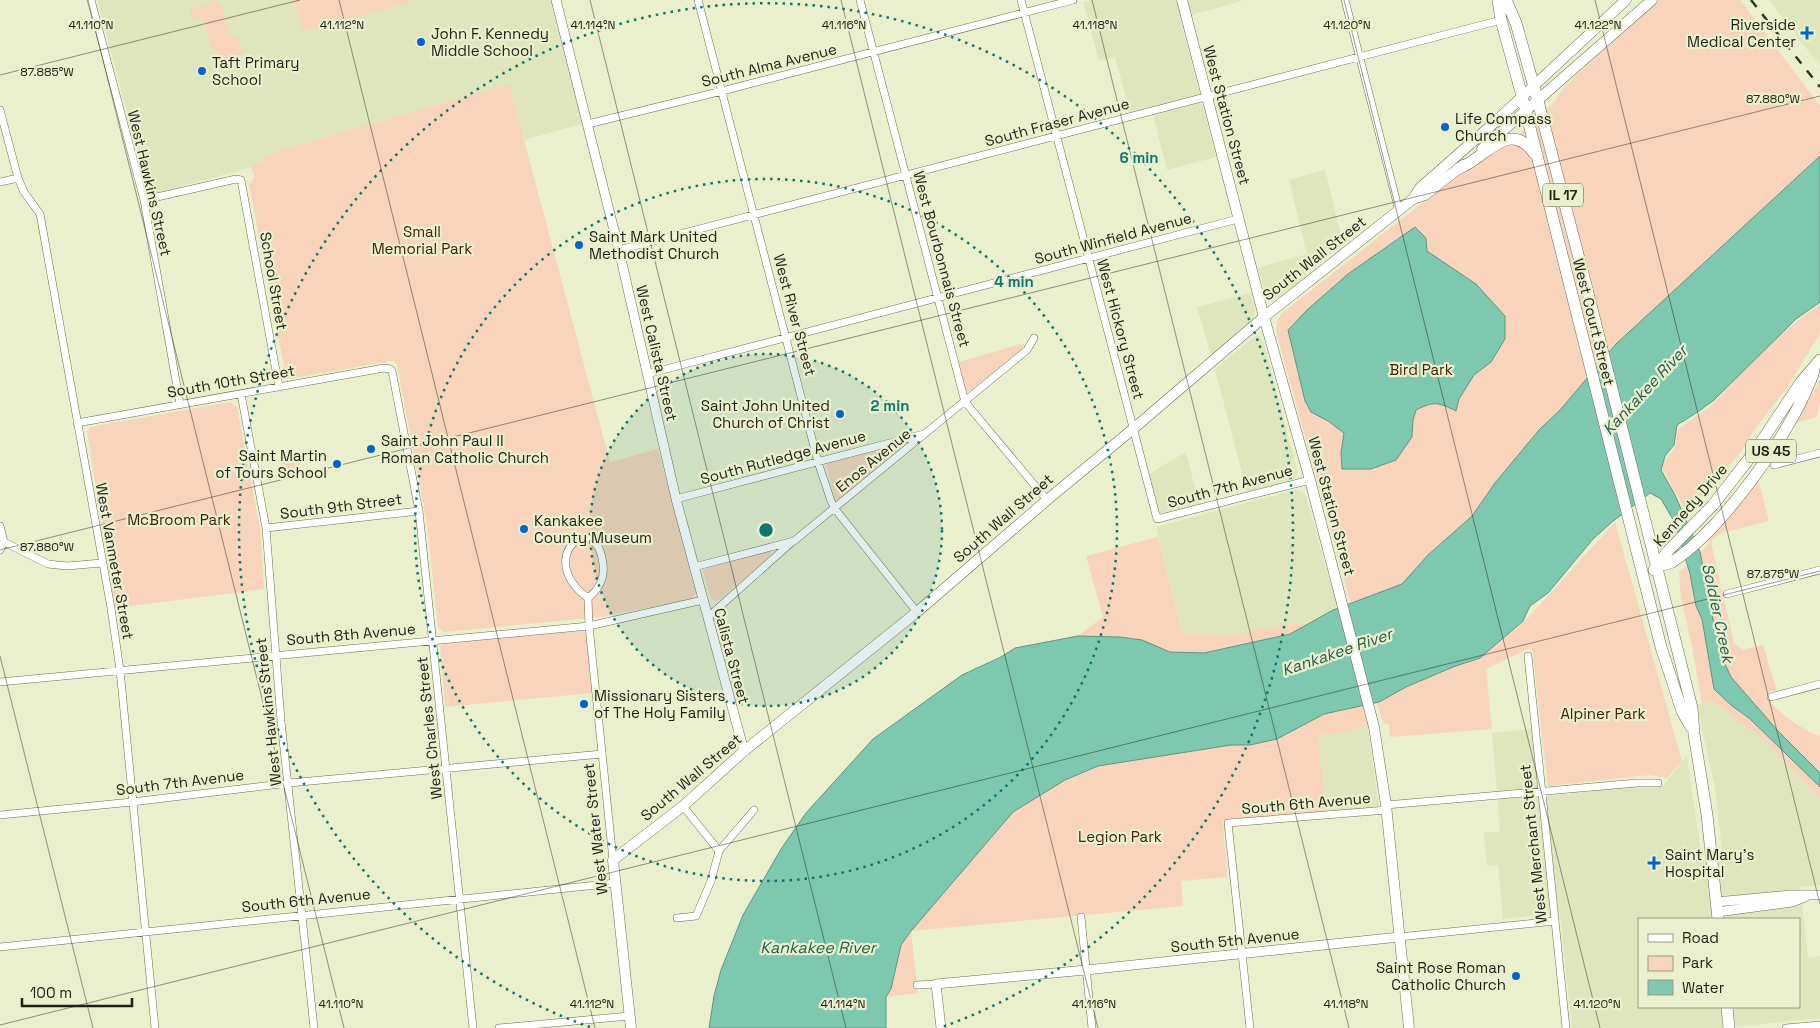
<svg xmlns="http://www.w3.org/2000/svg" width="1820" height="1028" font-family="'Space Grotesk',sans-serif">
  <rect width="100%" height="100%" fill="#eaefce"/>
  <path fill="#dfe5bd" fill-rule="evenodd" d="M97,0h453l32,124 -58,16 -15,-56 -231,67 -27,16 -96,27h-6z
    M1090,0h151l1,1 -62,17 36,139 -49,13 -16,-63 -21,5 -15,-55 -16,4 -16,-59z
    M1769,0h51v66z
    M1325,170l18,73 -60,53 -10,3 -4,-2 -3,-3 -8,-26 49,-14 -18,-74z
    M1251,293l4,17 -1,9 -43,36 -14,-48z
    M1256,335h4l4,9 34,129 -1,3 -7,5 -43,11 -32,-123z
    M1186,452l13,52 -39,9 -2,-2 -11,-36z
    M1295,490l7,1 4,5 23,83 10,29 -33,17 -2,-3 -75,13 -47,-2 -26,-106z
    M1713,701l55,43 52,55v86l-20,2 8,71 12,-2v62l-97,10h-151l-12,-115 -57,6 -5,-54 -11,1 -3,-33 16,-2 -8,-98 40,-4 6,68 107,-12 18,1 24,-30 15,105 21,-2 -8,-71 -18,-83zM1639,919h160v88h-160z
    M1368,727l11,81 -54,4 -8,-76z"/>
  <path fill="#f7d4bb" d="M215,0l6,6 8,28 10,6 4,11 -4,6 -20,6 -2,-5 1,-7 -7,-3 -8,-32 -8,2 -4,-2 -1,-7 10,-3 5,2 5,-7z
    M294,0h115v3l-106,28z
    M1659,0h81l80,106v50l-204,188 -55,65 -22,21 -44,53 -23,33 -44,39 -26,29 -51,20 -75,-273 2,-12 3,-5 172,-135 58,-37 44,-41 11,-16z
    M509,84l101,378 48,-13 38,144 -4,6 -92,18 -156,15 -6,-5 -11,-104 -30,-158 -3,-4h-4l-101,18 -3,-2 -37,-193 6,-6 -4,-11 27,-16z
    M1820,304v29l-34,56 -32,41 -13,22 -28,33 -27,26 -25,-45 14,-18 3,-19 32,-22 61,-66z
    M1021,344l3,1 -2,4 -52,42h-5l-6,-29z
    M1820,381v21l-4,15 -21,6z
    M230,402l7,5 23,122 4,60 -149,19 -28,-178 3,-3z
    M898,445l2,1 -1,4 -58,48 -6,2 -9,-35 1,-2z
    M299,459l2,12 -18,3 -2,-12z
    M1758,479l11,42 -48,12 -9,7v7l22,96 9,7 20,-5 14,46 -10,2c0,14 40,40 53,43v37l-42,-42 -47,-54 -7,-15 -12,-47 -12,-62 10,-11 -2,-2 19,-19z
    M1615,522l67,239 -15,17 -17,-3 -102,11 -16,-139 -46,22 6,60 -102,8 -1,-13 -6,-1 -6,-20 29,-16 47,-20 27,-9 49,-41z
    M1158,537l24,96 47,2 75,-13 2,3 -16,9 -86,19 -34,-1 -28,-12 -22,-3 -42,-1 25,-19 -17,-61z
    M767,551h3l1,3 -2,4 -49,41 -4,2 -5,-2 -8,-28 2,-2z
    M1687,565l9,41 6,13 4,21 26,66 17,12 71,69v12l-52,-55 -55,-43 -11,3 -11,-63 -10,-43 -2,-26z
    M582,631l4,3 1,3 5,56 -147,14 -5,-61 7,-3z
    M1364,706l4,21 -50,9 7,76 -102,9 4,56 -46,4 2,25 -272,25 7,62 -32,4 5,-8 10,-44 10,-14 102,-119 52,-32 38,-17 128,-18h19l27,-5 47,-26z"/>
  <path fill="#7dc8af" stroke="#619681" d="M1820,156v146l-24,17 -82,81 -15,11 -22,14 -3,20 -9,11 -4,14 14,25 25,57 12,63 12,47 7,15 47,54 42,42v14l-71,-69 -17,-12 -18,-17 -12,-70 -6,-13 -6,-32 -15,-51 -14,-24 -11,-6 -38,29 -19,17 -45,54 -18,13 -7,15 -43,37 -27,9 -47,20 -27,15 -55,12 -47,25 -27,6h-19l-133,21 -33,14 -52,32 -102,119 -10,14 -10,44 -5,8v31h-177l5,-32 7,-26 22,-55 38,-66 25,-36 67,-74 89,-64 39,-18 14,-9 63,-12 42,1 22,3 28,12 34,1 86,-19 43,-24 69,-26 26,-29 44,-39 23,-33 44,-53 22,-21 55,-65z
    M1415,227l11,11 1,13 49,33 29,32v23l-14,23 -17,13 -15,24 -3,12c-18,-9 -22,-10 -40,-1l-3,10 -1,17 -16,23 -25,9h-29l-1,-16 3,-20 -16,-12 -17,-9 -6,-11 -17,-71 19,-20 41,-36z"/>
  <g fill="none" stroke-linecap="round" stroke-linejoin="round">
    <defs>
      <path id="minor" d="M91,0l53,200 36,204
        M698,0l120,462 13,39 4,8 82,103
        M860,0l105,402 82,98
        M1021,0l136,519 153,-39
        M1345,0l54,211
        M0,110l18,68 6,14 16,22 71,394 9,62 35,358
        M588,124l134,-33 351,-91
        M0,182l18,-4
        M144,200l92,-21 5,1 38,207
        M619,250l882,-230
        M647,374l591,-155
        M241,394l25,134 15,193 33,307
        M77,423l307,-55 6,1 2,2 27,140 54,517
        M1774,465l46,-12
        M676,499l248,-65
        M0,526l4,16
        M266,528l153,-17
        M0,550l4,-8 44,22 19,2 35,-3
        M694,567l100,-26 233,-191 7,-12
        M1727,594l93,-24
        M588,598c-55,-40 8,-92 15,-34 2,15 -4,25 -15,34l1,28 24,234
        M708,617l84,-75
        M1528,656l38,372
        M0,682l589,-56 114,-26
        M1771,697l49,-13
        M1386,805l251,-22h21
        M683,806l36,45
        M0,815l132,-13 157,-19 313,-29
        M1081,917l11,111
        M677,918l19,-2 15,-35 8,-30 35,-41
        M1399,937l156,-16
        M0,947l616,-64
        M917,985l19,-1
        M499,1028l130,-12
        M1250,1028l-22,-205 159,-13
        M1786,1028l34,-3"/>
      <path id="tertiary" d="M556,0l63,250 57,249 68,252
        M1716,902l75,-7h29
        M1717,912l75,-10 13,-5
        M941,1028l-5,-44 150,-14 313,-33"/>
      <path id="secondary" d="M1182,0l82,317 46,163 64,247 12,78 23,223
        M1482,149l170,-149
        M1413,199l12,-4 38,-30
        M631,1028l-18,-168 70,-54 61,-55 173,-139 130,-112 86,-71 131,-112 149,-118 7,-11 75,-66 131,-122"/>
      <path id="primary" d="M1498,0l3,20 21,76 139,551 21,64 9,16
        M1506,0l10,23 22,78 49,188 105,419 2,26 13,81 11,104
        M1458,169c6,-3 12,-6 17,-10 21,-14 39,-34 59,-6
        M1658,566c4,-1 10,-2 14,-4 51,-33 123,-134 142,-191
        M1654,570l14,-19 45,-46 42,-54 46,-69 19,-22
        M1727,1007l2,21"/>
    </defs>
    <use href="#minor" stroke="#6b6f52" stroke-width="8"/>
    <use href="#tertiary" stroke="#6b6f52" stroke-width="10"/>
    <use href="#secondary" stroke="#6b6f52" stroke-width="11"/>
    <use href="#primary" stroke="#6b6f52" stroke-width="12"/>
    <use href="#minor" stroke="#fff" stroke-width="7"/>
    <use href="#tertiary" stroke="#fff" stroke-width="9"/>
    <use href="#secondary" stroke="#fff" stroke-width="10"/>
    <use href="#primary" stroke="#fff" stroke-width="11"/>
    <path stroke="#343528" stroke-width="2.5" stroke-dasharray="9 9" stroke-linecap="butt" d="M1751,0l69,87"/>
  </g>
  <path fill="none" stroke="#1f2015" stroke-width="1" stroke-opacity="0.45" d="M88,0l256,1028M339,0l256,1028M590,0l256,1028M841,0l257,1028M1092,0l257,1028M1344,0l256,1028M1595,0l225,904M0,75l300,-75M0,550l1820,-454M0,656l93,372M0,1025l1820,-454"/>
  <circle cx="766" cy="530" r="176" fill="#0f766e" fill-opacity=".12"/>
  <g fill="none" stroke="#0f766e" stroke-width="2.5" stroke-dasharray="2.5 5">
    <circle cx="766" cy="530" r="176"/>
    <circle cx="766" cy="530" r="351"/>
    <path d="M590 1027A527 527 0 1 1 942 1027"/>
  </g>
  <g fill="#0364cd" stroke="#eaefce" stroke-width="2">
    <path d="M1804.5 25.5h5v5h5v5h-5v5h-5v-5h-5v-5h5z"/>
    <circle cx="421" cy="42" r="5"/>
    <circle cx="202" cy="71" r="5"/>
    <circle cx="1445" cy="127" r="5"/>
    <circle cx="579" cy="245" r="5"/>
    <circle cx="840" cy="414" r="5"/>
    <circle cx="371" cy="449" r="5"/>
    <circle cx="337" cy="464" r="5"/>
    <circle cx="524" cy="529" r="5"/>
    <circle cx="584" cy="704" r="5"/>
    <path d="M1651.5 855.5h5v5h5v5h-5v5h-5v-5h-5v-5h5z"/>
    <circle cx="1516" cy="976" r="5"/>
  </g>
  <g text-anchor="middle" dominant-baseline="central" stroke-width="4.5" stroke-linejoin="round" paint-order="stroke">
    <g fill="#eaefce" stroke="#5c5e4c" stroke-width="1">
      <rect x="1543" y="183.5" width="40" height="23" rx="4"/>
      <rect x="1746" y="439.5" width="50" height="23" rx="4"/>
    </g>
    <g font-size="14" font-weight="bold" fill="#1f2015">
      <text x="1563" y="195">IL 17</text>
      <text x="1771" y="451">US 45</text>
    </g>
    <g font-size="15" fill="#1f2015" stroke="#eaefce" text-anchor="start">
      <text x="1796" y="24" text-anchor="end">Riverside<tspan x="1796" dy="17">Medical Center</tspan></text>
      <text x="431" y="33">John F. Kennedy<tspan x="431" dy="17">Middle School</tspan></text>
      <text x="212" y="62">Taft Primary<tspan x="212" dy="17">School</tspan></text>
      <text x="1455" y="118">Life Compass<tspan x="1455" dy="17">Church</tspan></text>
      <text x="589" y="236">Saint Mark United<tspan x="589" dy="17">Methodist Church</tspan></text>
      <text x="830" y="405" text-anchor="end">Saint John United<tspan x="830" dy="17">Church of Christ</tspan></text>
      <text x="381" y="440">Saint John Paul II<tspan x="381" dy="17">Roman Catholic Church</tspan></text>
      <text x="327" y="455" text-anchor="end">Saint Martin<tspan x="327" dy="17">of Tours School</tspan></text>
      <text x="534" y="520">Kankakee<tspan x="534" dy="17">County Museum</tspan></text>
      <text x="594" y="695">Missionary Sisters<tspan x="594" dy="17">of The Holy Family</tspan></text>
      <text x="1665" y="854">Saint Mary's<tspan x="1665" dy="17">Hospital</tspan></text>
      <text x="1506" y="967" text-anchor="end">Saint Rose Roman<tspan x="1506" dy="17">Catholic Church</tspan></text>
    </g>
    <g font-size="15" fill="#1f2015" stroke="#eaefce">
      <text transform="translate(769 65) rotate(-14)">South Alma Avenue</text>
      <text transform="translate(1227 115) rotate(75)">West Station Street</text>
      <text transform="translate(1057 122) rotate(-15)">South Fraser Avenue</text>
      <text transform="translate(150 183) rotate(77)">West Hawkins Street</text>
      <text transform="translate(1113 238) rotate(-15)">South Winfield Avenue</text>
      <text transform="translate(1314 258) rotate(-38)">South Wall Street</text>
      <text transform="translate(942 259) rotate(75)">West Bourbonnais Street</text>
      <text transform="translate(274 281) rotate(80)">School Street</text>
      <text transform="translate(795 315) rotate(75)">West River Street</text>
      <text transform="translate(1594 322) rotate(76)">West Court Street</text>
      <text transform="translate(1121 329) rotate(75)">West Hickory Street</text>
      <text transform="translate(657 353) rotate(77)">West Calista Street</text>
      <text transform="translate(231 381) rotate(-10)">South 10th Street</text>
      <text transform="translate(783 457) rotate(-15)">South Rutledge Avenue</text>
      <text transform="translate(873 460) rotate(-39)">Enos Avenue</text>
      <text transform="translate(1230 486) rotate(-15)">South 7th Avenue</text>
      <text transform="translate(1690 505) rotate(-49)">Kennedy Drive</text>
      <text transform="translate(341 506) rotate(-7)">South 9th Street</text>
      <text transform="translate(1332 506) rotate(75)">West Station Street</text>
      <text transform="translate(1003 518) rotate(-41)">South Wall Street</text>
      <text transform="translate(115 561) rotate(80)">West Vanmeter Street</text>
      <text transform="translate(351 634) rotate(-5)">South 8th Avenue</text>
      <text transform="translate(732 656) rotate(75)">Calista Street</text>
      <text transform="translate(268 712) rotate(-96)">West Hawkins Street</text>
      <text transform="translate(429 728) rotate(-96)">West Charles Street</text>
      <text transform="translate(691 777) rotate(-40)">South Wall Street</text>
      <text transform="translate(180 782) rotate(-7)">South 7th Avenue</text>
      <text transform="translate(1306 803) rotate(-5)">South 6th Avenue</text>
      <text transform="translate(595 829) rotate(-96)">West Water Street</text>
      <text transform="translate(1533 844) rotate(-96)">West Merchant Street</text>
      <text transform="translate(306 900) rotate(-6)">South 6th Avenue</text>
      <text transform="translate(1235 940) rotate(-6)">South 5th Avenue</text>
    </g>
    <g font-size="15" fill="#452102" stroke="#eaefce">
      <text x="422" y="231">Small<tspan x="422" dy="17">Memorial Park</tspan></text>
      <text x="1421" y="369">Bird Park</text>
      <text x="179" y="519">McBroom Park</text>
      <text x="1603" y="713">Alpiner Park</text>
      <text x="1120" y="836">Legion Park</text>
    </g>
    <g font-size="16" font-style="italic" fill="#235f4e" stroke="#eaefce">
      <text transform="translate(1645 390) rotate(-47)">Kankakee River</text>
      <text transform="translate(1718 613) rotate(78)">Soldier Creek</text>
      <text transform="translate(1337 652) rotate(-19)">Kankakee River</text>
      <text x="818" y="947">Kankakee River</text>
    </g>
  </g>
  <g font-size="12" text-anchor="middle" fill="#1f2015" stroke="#eaefce" stroke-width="4.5" stroke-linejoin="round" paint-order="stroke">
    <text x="91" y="29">41.110°N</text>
    <text x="593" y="29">41.114°N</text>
    <text x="844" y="29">41.116°N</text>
    <text x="1095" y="29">41.118°N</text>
    <text x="1347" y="29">41.120°N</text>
    <text x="342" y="29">41.112°N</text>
    <text x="1598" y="29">41.122°N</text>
    <text x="47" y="76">87.885°W</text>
    <text x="1773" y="103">87.880°W</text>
    <text x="47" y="551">87.880°W</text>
    <text x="1773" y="578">87.875°W</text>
    <text x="341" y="1008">41.110°N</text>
    <text x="592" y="1008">41.112°N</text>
    <text x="843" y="1008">41.114°N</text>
    <text x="1094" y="1008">41.116°N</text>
    <text x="1346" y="1008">41.118°N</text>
    <text x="1597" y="1008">41.120°N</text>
  </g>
  <circle cx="766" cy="530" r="8" fill="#0f766e" stroke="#eaefce" stroke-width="2.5"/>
  <g font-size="15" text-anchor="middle" font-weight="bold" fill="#0f766e" stroke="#eaefce" stroke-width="4.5" stroke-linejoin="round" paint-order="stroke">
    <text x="1139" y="163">6 min</text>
    <text x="1014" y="287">4 min</text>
    <text x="890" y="411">2 min</text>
  </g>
  <rect x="1638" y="918" width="162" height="90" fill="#eaefce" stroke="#999c84"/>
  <rect x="1648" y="934" width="25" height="8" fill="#ffffff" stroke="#999c84"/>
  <text x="1682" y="943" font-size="15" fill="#1f2015">Road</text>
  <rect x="1648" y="956" width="25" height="15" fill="#f7d4bb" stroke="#999c84"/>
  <text x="1682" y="968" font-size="15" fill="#1f2015">Park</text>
  <rect x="1648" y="980" width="25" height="15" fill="#7dc8af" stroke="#999c84"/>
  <text x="1682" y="993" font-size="15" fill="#1f2015">Water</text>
  <path d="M22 998v8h110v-8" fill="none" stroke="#1f2015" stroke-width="2.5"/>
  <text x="30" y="998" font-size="15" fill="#1f2015" stroke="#eaefce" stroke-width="4" paint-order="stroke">100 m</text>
</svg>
